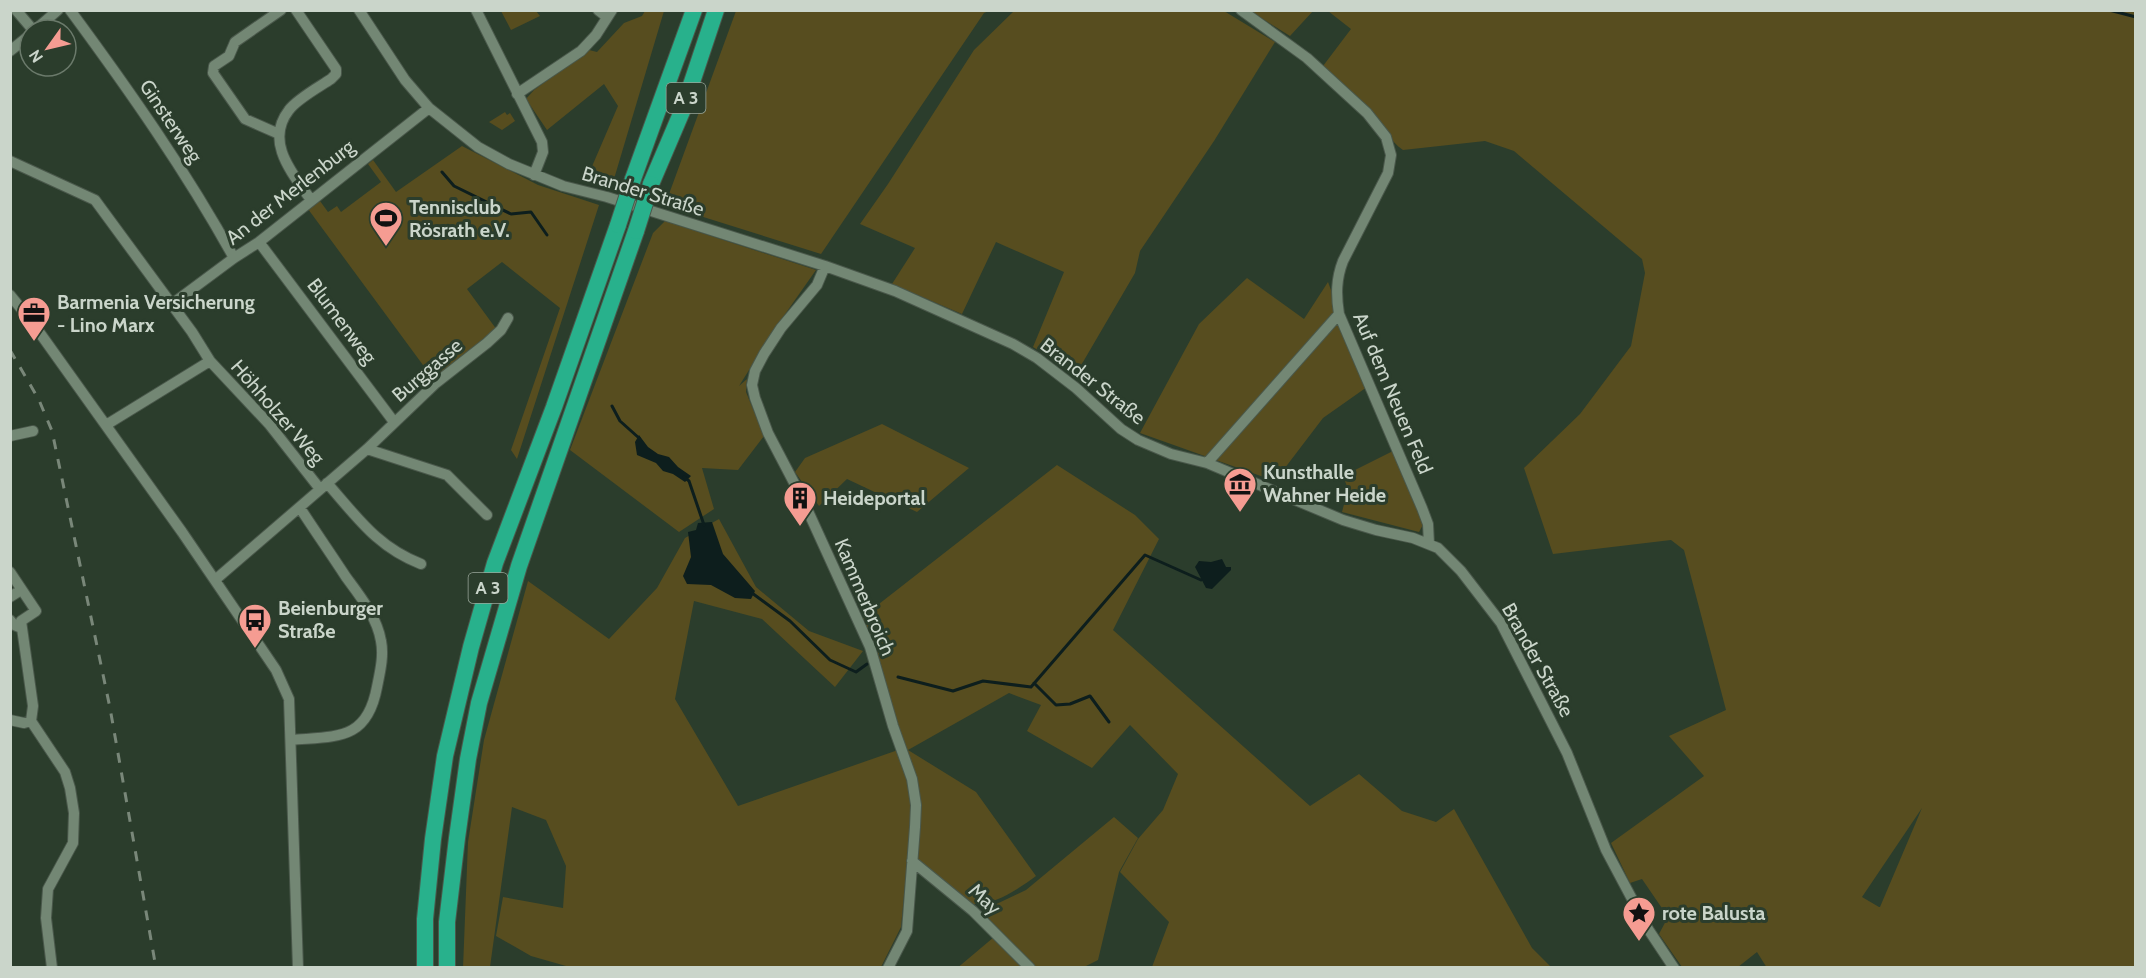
<svg xmlns="http://www.w3.org/2000/svg" width="2146" height="978" font-family="Cabin,sans-serif">
  <rect width="100%" height="100%" fill="#2b3d2c"/>
  <path fill="#574d1f" fill-rule="evenodd" d="M501,11h35l4,5 -29,14z
    M645,11h19l-53,178 -16,-5 -8,-6 31,-72 -14,-22 -57,46 -21,-31 8,-9 55,-40 8,2 27,-29 18,-7z
    M736,11h253l-5,2 -163,241 -156,-49z
    M1014,11h210l51,31 -61,99 -74,110 -5,22 -59,101 -43,-27 31,-75 -68,-30 -34,72 -70,-30 23,-36 -55,-24 28,-40 86,-134z
    M1250,11h63l-23,25z
    M1328,11h807v956l-368,1 -10,-16 -19,15h-56l-23,-33 9,-17 -26,-38 -12,4 -19,-40 93,-67 -35,-40 57,-26 -42,-160 -13,-10 -118,14 -29,-86 56,-54 51,-68 14,-73 -3,-14 -128,-108 -29,-10 -82,9c-13,-8 -21,-27 -32,-39 -14,-16 -32,-30 -48,-45l28,-37zM1922,808l-42,99h-1l-17,-10z
    M505,112l2,3 3,-2 5,8 -13,9 -13,-8z
    M462,146l76,39 61,20 -82,254 -6,-9 49,-142 -58,-46 -35,27 30,41 -63,50 -126,-171 12,-8 8,11 9,-6 4,6 40,-30 -13,-18 5,-4 23,32z
    M665,221l151,49 -40,57 -37,59 8,-7 -1,13 18,44 -26,34 -36,-2 12,41 -35,23 -109,-82 83,-217z
    M1247,278l57,41 24,-37 39,105 -44,31 -48,63 -135,-48 59,-109z
    M882,424l87,44 -52,44 -70,-33 -28,27 -24,-34 10,-14z
    M1393,451l32,70 -6,11 -77,-20 6,-23 -5,-13z
    M1057,465l78,50 24,24 -46,91 197,176 49,-32 43,37 34,11 18,-13 78,139 19,19h-399l17,-45 -49,-50 18,-33 25,-29 15,-36 -48,-49 -38,43 -65,-37 14,-26 -32,-12 -101,57 68,42 60,84c-18,13 -40,29 -64,28l-65,-41 -6,64 -20,40 -308,1 -42,-12 -35,-20 7,-39 60,11 3,-42 -20,-46 -34,-13 -22,160 -27,1 5,-126 16,-102 44,-159 81,58 48,-51 28,-50 34,-19 37,68 53,44 54,20 -28,36 -73,-68 -68,-18 -19,98 63,107 160,-56 -37,-132z
    M1114,817l24,21 -19,34 -21,88 -14,7h-49l-51,-53 2,-5 40,-19z
    M994,937l31,31h-68l5,-4z"/>
  <path fill="#0d1e1d" d="M639,435l9,12 10,7 11,3 9,10 13,9 -6,6 -12,-8 -10,-3 -7,-8 -19,-8 -2,-13z
    M712,522l11,32 32,37 -4,8 -16,-1 -24,-13 -24,-1 -4,-8 8,-19 -3,-25 8,-2 2,-7z
    M1222,559l4,8h5v3l-19,19 -6,-1 -11,-21 4,-6 12,1z"/>
  <g fill="none" stroke-linecap="round" stroke-linejoin="round">
    <path stroke="#0d1e1d" stroke-width="3" d="M2109,10l27,7
      M442,172l12,14 57,28 20,-2 16,23
      M612,406l8,15 19,17
      M684,477l5,4 15,44
      M752,593l38,28 40,39 26,12 11,-8
      M898,677l55,14 30,-10 48,6 114,-132 56,25
      M1034,683l22,22 14,-1 20,-8 19,26"/>
    <defs>
      <path id="minor" d="M16,10l17,20
        M70,10c59,80 116,161 164,248
        M296,10l40,59v5l-5,5c-12,8 -34,20 -42,31 -25,32 4,64 22,90
        M359,10l46,70 24,28 49,39 31,17 54,22 44,11 218,69 70,25 118,53 24,14 39,30 45,41 17,11 33,14 36,9 136,57 33,10 37,8 25,10 23,23 40,52 66,130 39,97 42,79 26,39
        M476,10l66,132 1,10 -9,23
        M598,10l9,7
        M1241,10l66,48 60,55 19,24 5,18 -3,18 -45,88c-7,18 -7,34 -4,53l83,194 6,16 1,20
        M35,30l23,-20
        M10,51l20,-16
        M517,94l64,-43 15,-16 16,-25
        M279,134l-34,-15 -32,-46 1,-7 15,-10 6,-14 46,-32
        M10,161l85,39 97,132 18,29 59,63 51,65
        M259,242l135,180
        M825,266l-8,19 -36,43 -17,26 -9,17 -3,14 3,13 13,35 34,65 68,149 23,79 19,53 4,26 -1,22 -8,104 -19,37
        M10,295l22,27 150,210 94,138 13,29 9,269
        M172,304l62,-46 25,-16 170,-134
        M106,425l104,-64
        M10,436l23,-5
        M367,449l80,26 40,40
        M1207,463l132,-149
        M327,483c30,34 50,64 94,81
        M10,572l26,39 -15,10 12,85 -2,15 34,51 5,16 4,25 -1,30 -25,46 -2,29 6,50
        M215,580l152,-131 69,-66 51,-40 14,-13 7,-12
        M10,597l11,-7
        M10,620l4,5 7,3
        M10,720l14,3 7,-2
        M291,740c46,-4 76,1 86,-53 3,-15 7,-31 4,-46 -4,-24 -21,-45 -35,-64 -15,-23 -31,-46 -46,-69
        M912,861l61,50 57,57"/>
      <path id="highway" d="M633,179l61,-169
        M651,184l32,-75 33,-99
        M425,968v-49l8,-80 12,-83 26,-109 24,-84 59,-156 64,-182
        M447,968v-46l10,-84 11,-79 11,-56 40,-137 117,-335"/>
    </defs>
    <use href="#minor" stroke="#4a584b" stroke-width="12"/>
    <use href="#highway" stroke="#4a584b" stroke-width="18"/>
    <use href="#minor" stroke="#738774" stroke-width="10"/>
    <use href="#highway" stroke="#28b18c" stroke-width="16"/>
    <path stroke="#798779" stroke-width="3" stroke-dasharray="10 10" stroke-linecap="butt" d="M10,350l29,50 13,31 58,277 46,260"/>
    <defs>
      <path id="highway-bridge" d="M618,225l15,-46
        M636,231l15,-47"/>
    </defs>
    <use href="#highway-bridge" stroke="#4a584b" stroke-width="18" stroke-linecap="butt"/>
    <use href="#highway-bridge" stroke="#28b18c" stroke-width="16"/>
  </g>
  <defs>
    <symbol id="stadium-pin" viewBox="-11 -11 22 30"><path d="M0 17L-7.5 6A9.5 9.5 0 1 1 7.5 6Z" fill="#f59c92" stroke="#2b3d2c"/><path d="M0-5a6.5 5 0 1 0 0 10a6.5 5 0 1 0 0-10ZM-3.5-1.8h7v3.6h-7Z" fill="#111"/></symbol>
    <symbol id="office-pin" viewBox="-11 -11 22 30"><path d="M0 17L-7.5 6A9.5 9.5 0 1 1 7.5 6Z" fill="#f59c92" stroke="#2b3d2c"/><path d="M-6-3h4V-5.5h4V-3h4V5H-6ZM-1-4.5V-3h2v-1.5ZM-6 0V1H6V0Z" fill="#111"/></symbol>
    <symbol id="museum-pin" viewBox="-11 -11 22 30"><path d="M0 17L-7.5 6A9.5 9.5 0 1 1 7.5 6Z" fill="#f59c92" stroke="#2b3d2c"/><path d="M0-6L6-3V-2H-6V-3ZM-5-1h2V3h-2ZM-1-1h2V3h-2ZM3-1h2V3H3ZM-6 4H6V6H-6Z" fill="#111"/></symbol>
    <symbol id="building-pin" viewBox="-11 -11 22 30"><path d="M0 17L-7.5 6A9.5 9.5 0 1 1 7.5 6Z" fill="#f59c92" stroke="#2b3d2c"/><path d="M-4-6H4V6H1V3H-1V6H-4ZM-2.5-4.3h1.7v1.8h-1.7ZM.8-4.3h1.7v1.8H.8ZM-2.5-1h1.7V.8h-1.7ZM.8-1h1.7V.8H.8Z" fill="#111"/></symbol>
    <symbol id="bus-pin" viewBox="-11 -11 22 30"><path d="M0 17L-7.5 6A9.5 9.5 0 1 1 7.5 6Z" fill="#f59c92" stroke="#2b3d2c"/><path d="M-5-6H5V4H4V6H2V4H-2V6H-4V4H-5ZM-3.5-4V0h7V-4ZM-3.5 1.2v1.5H-2V1.2ZM2 1.2v1.5H3.5V1.2Z" fill="#111"/></symbol>
    <symbol id="sight-pin" viewBox="-11 -11 22 30"><path d="M0 17L-7.5 6A9.5 9.5 0 1 1 7.5 6Z" fill="#f59c92" stroke="#2b3d2c"/><path d="M0-6L1.8-2.2L6-1.7L2.9 1.2L3.7 5.4L0 3.3L-3.7 5.4L-2.9 1.2L-6-1.7L-1.8-2.2Z" fill="#111"/></symbol>
  </defs>
  <g fill-rule="evenodd">
    <use href="#stadium-pin" x="367" y="199" width="38" height="52"/>
    <use href="#office-pin" x="15" y="294" width="38" height="52"/>
    <use href="#museum-pin" x="1221" y="465" width="38" height="52"/>
    <use href="#building-pin" x="781" y="479" width="38" height="52"/>
    <use href="#bus-pin" x="236" y="601" width="38" height="52"/>
    <use href="#sight-pin" x="1620" y="894" width="38" height="52"/>
  </g>
  <g text-anchor="middle" dominant-baseline="central" stroke-width="6" stroke-linejoin="round" paint-order="stroke">
    <g fill="#2b3d2c" stroke="#9aa79b" stroke-width="1.5">
      <rect x="666.5" y="83" width="39" height="30" rx="4.5"/>
      <rect x="468.5" y="573" width="39" height="30" rx="4.5"/>
    </g>
    <g font-size="18" font-weight="bold" fill="#cad5ca">
      <text x="686" y="98">A 3</text>
      <text x="488" y="588">A 3</text>
    </g>
    <g font-size="20" fill="#cad5ca" stroke="#2b3d2c">
      <text transform="translate(171 121) rotate(56)">Ginsterweg</text>
      <text transform="translate(643 191) rotate(17)">Brander Straße</text>
      <text transform="translate(290 192) rotate(-38)">An der Merlenburg</text>
      <text transform="translate(342 321) rotate(53)">Blumenweg</text>
      <text transform="translate(427 370) rotate(-41)">Burggasse</text>
      <text transform="translate(1093 381) rotate(38)">Brander Straße</text>
      <text transform="translate(1393 393) rotate(67)">Auf dem Neuen Feld</text>
      <text transform="translate(278 412) rotate(49)">Höhholzer Weg</text>
      <text transform="translate(865 597) rotate(67)">Kammerbroich</text>
      <text transform="translate(1538 660) rotate(61)">Brander Straße</text>
      <text transform="translate(985 899) rotate(43)">May</text>
    </g>
    <g font-size="20" font-weight="bold" fill="#cad5ca" stroke="#2b3d2c" text-anchor="start">
      <text x="409" y="207">Tennisclub<tspan x="409" dy="23">Rösrath e.V.</tspan></text>
      <text x="57" y="302">Barmenia Versicherung<tspan x="57" dy="23">- Lino Marx</tspan></text>
      <text x="1263" y="472">Kunsthalle<tspan x="1263" dy="23">Wahner Heide</tspan></text>
      <text x="823" y="498">Heideportal</text>
      <text x="278" y="608">Beienburger<tspan x="278" dy="23">Straße</tspan></text>
      <text x="1662" y="913">rote Balusta</text>
    </g>
  </g>
  <rect width="2146" height="978" fill="none" stroke="#cad5ca" stroke-width="24"/>
  <g transform="translate(48 48) rotate(236)"><circle r="28" fill="#2b3d2c" stroke="#6b7a6b" stroke-width="1.5"/>
  <path d="M0-4.5L10 22L0 15L-10 22Z" fill="#f59c92"/>
  <text y="-9" font-size="16" font-weight="bold" text-anchor="middle" fill="#cad5ca">N</text>
  </g>
</svg>
